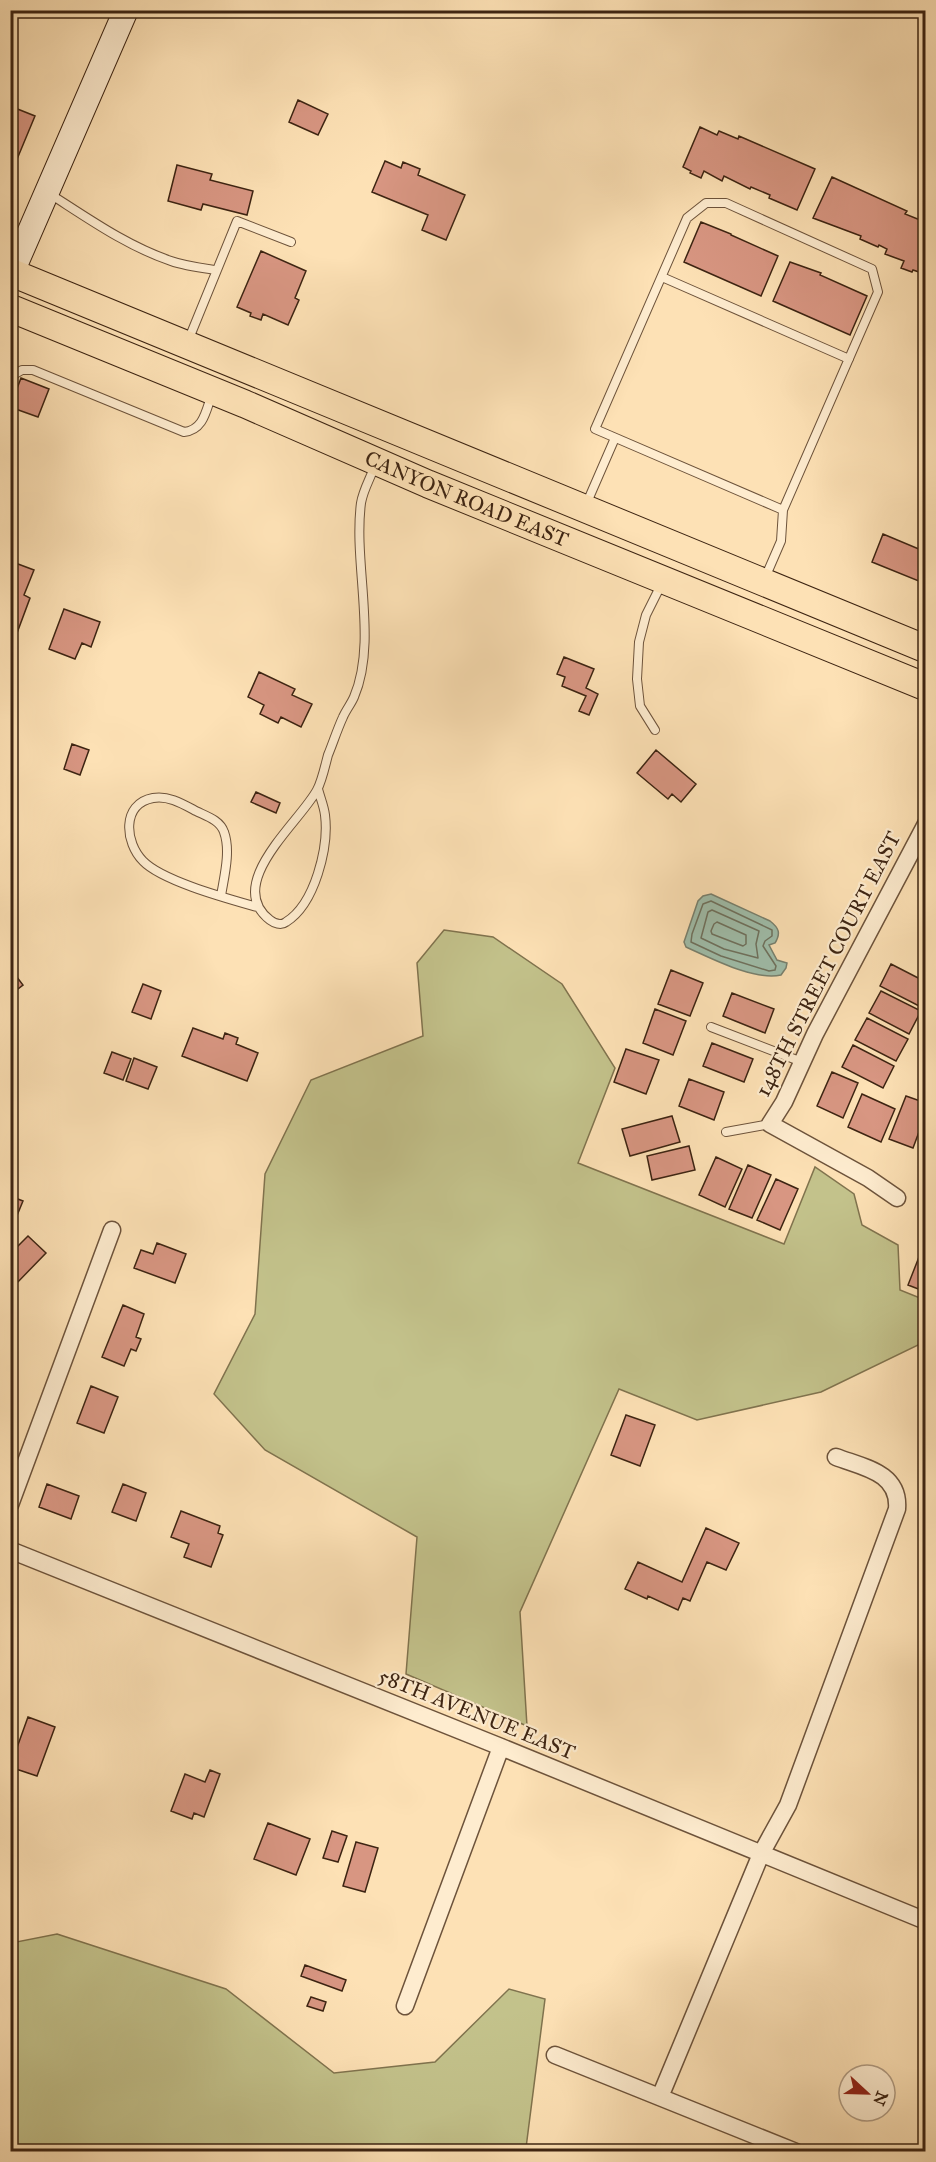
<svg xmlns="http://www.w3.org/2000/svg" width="936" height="2162" font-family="'IM FELL Great Primer',serif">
  <rect width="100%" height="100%" fill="#fde1b5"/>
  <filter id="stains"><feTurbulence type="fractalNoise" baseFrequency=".00333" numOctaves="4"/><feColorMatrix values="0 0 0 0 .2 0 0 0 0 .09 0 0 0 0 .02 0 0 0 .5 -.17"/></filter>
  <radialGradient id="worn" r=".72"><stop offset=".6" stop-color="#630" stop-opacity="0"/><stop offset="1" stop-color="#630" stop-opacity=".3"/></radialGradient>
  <path fill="#c3c28b" stroke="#80734e" stroke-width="1.5" d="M444,930l49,7 69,47 53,84 -37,95 206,81 31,-77 39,27 8,31 36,20 2,45 25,10v44l-3,-1 -101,49 -124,28 -78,-31 -99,223 7,114 -121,-52 11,-137 -152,-87 -51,-56 41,-80 10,-140 46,-94 112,-44 -6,-73z
    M57,1934l169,55 108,84 101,-11 74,-73 36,10 -19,149 1,3h-516v-208z"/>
  <path fill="#9fbeab" stroke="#78806e" stroke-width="1.5" d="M711,894l59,27c9,7 11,12 5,22l-6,2 8,15 10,3 -1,5 -5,7c-27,6 -70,-17 -95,-28l-2,-5 14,-41 5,-5z"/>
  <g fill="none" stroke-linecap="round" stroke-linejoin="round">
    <path stroke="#6e715e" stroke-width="1.5" d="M711,901l61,29v6l-7,5 -2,5 13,20 -1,4 -6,1 -48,-15 -30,-14 1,-8 11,-30z
      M712,910l47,21 -3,13 2,14 -34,-9 -23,-11 7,-26z
      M717,922l29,13v9l-3,2 -31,-12 -1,-3 3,-7z"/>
  </g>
  <path fill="#d89682" stroke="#3d2412" stroke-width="1.5" d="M298,100l30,14 -10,21 -29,-13z
    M10,106l25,10 -25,60z
    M700,127l17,8 2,-4 19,8 1,-3 76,33 -18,41 -28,-12 1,-3 -19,-8 -1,2 -26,-13 -2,5 -18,-10 -3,7 -11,-5 1,-2 -8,-4z
    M385,161l16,7 2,-6 17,7 -2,6 47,20 -19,45 -24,-10 6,-15 -56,-23z
    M177,165l35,9 -2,6 43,11 -6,24 -44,-11 -2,6 -33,-9z
    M832,177l75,34 -2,3 20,8 -2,5 3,1v37l-4,8 -9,-3 -1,2 -11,-4 3,-7 -19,-7 2,-5 -8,-4 -1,2 -18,-8 1,-3 -48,-18z
    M701,222l30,12v1l47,21 -17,40 -77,-34z
    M261,251l45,20 -11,27 4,2 -11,25 -25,-11 -2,6 -11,-4 1,-3 -14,-6z
    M790,262l31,11 -1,2 47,21 -17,39 -77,-34z
    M21,378l28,11 -11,28 -28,-10z
    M926,508v15l-6,-2z
    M883,534l43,18v32l-54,-22z
    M10,561l24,9 -10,25 6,3 -16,43 -4,-1z
    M64,609l36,13 -9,25 -9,-4 -7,16 -26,-10z
    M564,657l30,12 -8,19 12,6 -9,21 -10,-4 7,-15 -24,-10 3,-9 -8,-3z
    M259,672l36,17 -3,6 20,9 -11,23 -20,-10 -3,6 -18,-9 4,-9 -16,-8z
    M10,685l5,2 -5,13z
    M72,744l17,6 -9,25 -16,-6z
    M656,750l40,34 -15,18 -9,-8 -4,5 -31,-26z
    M256,792l24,11 -4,10 -25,-11z
    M891,964l35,18v17l-5,8 -41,-21z
    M10,968l13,17 -13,10z
    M671,970l32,13 -13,33 -32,-12z
    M143,984l18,7 -10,28 -19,-7z
    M881,991l40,20 -12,23 -40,-21z
    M732,993l42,16 -9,24 -42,-17z
    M655,1009l31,12 -13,34 -30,-12z
    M867,1018l41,21 -12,22 -41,-21z
    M193,1028l30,11 2,-6 13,5 -2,6 22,9 -11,28 -65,-25z
    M712,1043l41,16 -9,23 -41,-16z
    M853,1045l41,21 -11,22 -41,-21z
    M626,1049l33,11 -13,34 -32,-12z
    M112,1052l19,7 -8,21 -19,-7z
    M134,1058l23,9 -9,22 -22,-8z
    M832,1072l26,11 -15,35 -26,-12z
    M689,1079l35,13 -10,28 -35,-14z
    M862,1094l33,15 -14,33 -33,-15z
    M906,1096l20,7v10l-13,35 -24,-9z
    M672,1116l8,26 -50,14 -8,-27z
    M689,1146l6,24 -43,10 -5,-24z
    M716,1157l26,12 -17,38 -26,-12z
    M748,1165l23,10 -19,43 -23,-9z
    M776,1179l22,10 -18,41 -23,-10z
    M10,1196l13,5 -12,29h-1z
    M28,1236l18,17 -32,33 -4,-4v-43l8,7z
    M157,1243l29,11 -11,29 -41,-15 7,-18 12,4z
    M919,1257l7,3v32l-18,-7z
    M123,1305l21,9 -8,23 5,2 -5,12 -5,-2 -7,17 -22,-9z
    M91,1386l27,11 -14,36 -27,-10z
    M626,1415l29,10 -15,41 -29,-11z
    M47,1484l32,12 -8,23 -32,-12z
    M123,1484l23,9 -10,28 -24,-9z
    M181,1511l39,15 -2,7 5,2 -12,32 -27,-10 5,-13 -18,-7z
    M706,1528l33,15 -13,27 -19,-8 -17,39 -7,-3 -5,12 -30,-14 -1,3 -22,-10 13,-27 44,20z
    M28,1717l27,10 -18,49 -27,-9z
    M210,1770l10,4 -16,43 -10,-4 -2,6 -21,-8 14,-37 20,8z
    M268,1823l42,16 -14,36 -42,-16z
    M332,1831l15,5 -9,26 -15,-4z
    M356,1842l22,6 -13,44 -22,-6z
    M305,1965l41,15 -4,11 -41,-15z
    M311,1997l15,5 -3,9 -16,-5z"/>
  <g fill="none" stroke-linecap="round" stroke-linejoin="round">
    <defs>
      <path id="lane" d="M50,194c39,25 77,52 121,67 14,5 31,7 45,9
        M662,277l187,82
        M188,341l49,-120 54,21
        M10,377l12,-7h11l151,62c20,-2 22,-22 28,-38
        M585,507l30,-69
        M765,578l16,-37 2,-31 -188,-81 92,-211 19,-15h20l146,66 6,23 -95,218
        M655,730l-15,-24 -3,-27 2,-37 7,-27 16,-32
        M318,789c2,8 6,17 7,26 4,32 -10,89 -39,107 -5,4 -12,1 -16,-2 -47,-36 30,-98 47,-130 5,-9 8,-24 11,-35 5,-12 9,-25 15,-38 3,-7 8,-13 11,-20 24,-56 -1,-133 7,-194 2,-13 10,-26 14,-38
        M221,896c3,-19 10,-45 3,-64 -4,-12 -18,-16 -28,-21 -13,-7 -28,-16 -43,-13 -32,6 -28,45 -10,63 19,20 86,38 114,46
        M711,1027l91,35
        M726,1132l44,-8"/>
      <path id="street" d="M897,1198l-29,-20 -98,-54 14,-22 31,-68 111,-210
        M10,1505l102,-275
        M10,1550l491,197 425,174
        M405,2006l96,-259
        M555,2055l241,97
        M660,2097l101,-243 27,-49 109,-296c3,-37 -35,-42 -61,-52"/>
      <path id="secondary" d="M10,277l116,-267"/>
      <g id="primary">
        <path d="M10,272l916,377"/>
        <path id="s1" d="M10,308l235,96 183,80 498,203"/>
      </g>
    </defs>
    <use href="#lane" stroke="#6d533b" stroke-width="10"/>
    <use href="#street" stroke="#6d533b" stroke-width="19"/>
    <use href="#secondary" stroke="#3d2412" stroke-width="26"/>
    <use href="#primary" stroke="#3d2412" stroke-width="29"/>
    <use href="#lane" stroke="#feeccf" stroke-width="8"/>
    <use href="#street" stroke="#feeccf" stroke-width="16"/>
    <use href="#secondary" stroke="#feeccf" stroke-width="24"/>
    <use href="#primary" stroke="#fde1b5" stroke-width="27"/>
  </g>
  <g text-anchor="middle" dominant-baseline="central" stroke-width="4.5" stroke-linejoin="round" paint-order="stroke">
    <g font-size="21" fill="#3d2412" stroke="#feeccf">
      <text stroke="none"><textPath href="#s1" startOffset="495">CANYON ROAD EAST</textPath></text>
      <text transform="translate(828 964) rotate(-63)">148TH STREET COURT EAST</text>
      <text transform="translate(477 1714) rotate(22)">58TH AVENUE EAST</text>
    </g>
  </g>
  <rect width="936" height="2162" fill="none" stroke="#fde1b5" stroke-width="36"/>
  <rect x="12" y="12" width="912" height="2138" fill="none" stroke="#3d2412" stroke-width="3"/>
  <rect x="18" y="18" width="900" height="2126" fill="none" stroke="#3d2412" stroke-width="1.5"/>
  <g transform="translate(867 2093) rotate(112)"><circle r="28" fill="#feeccf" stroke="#b19c83" stroke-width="1.5"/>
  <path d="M0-4.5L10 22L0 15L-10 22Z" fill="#8f2418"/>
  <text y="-9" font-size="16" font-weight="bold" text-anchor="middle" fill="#3d2412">N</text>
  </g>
  <rect width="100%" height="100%" filter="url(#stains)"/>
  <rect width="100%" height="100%" fill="url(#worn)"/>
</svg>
